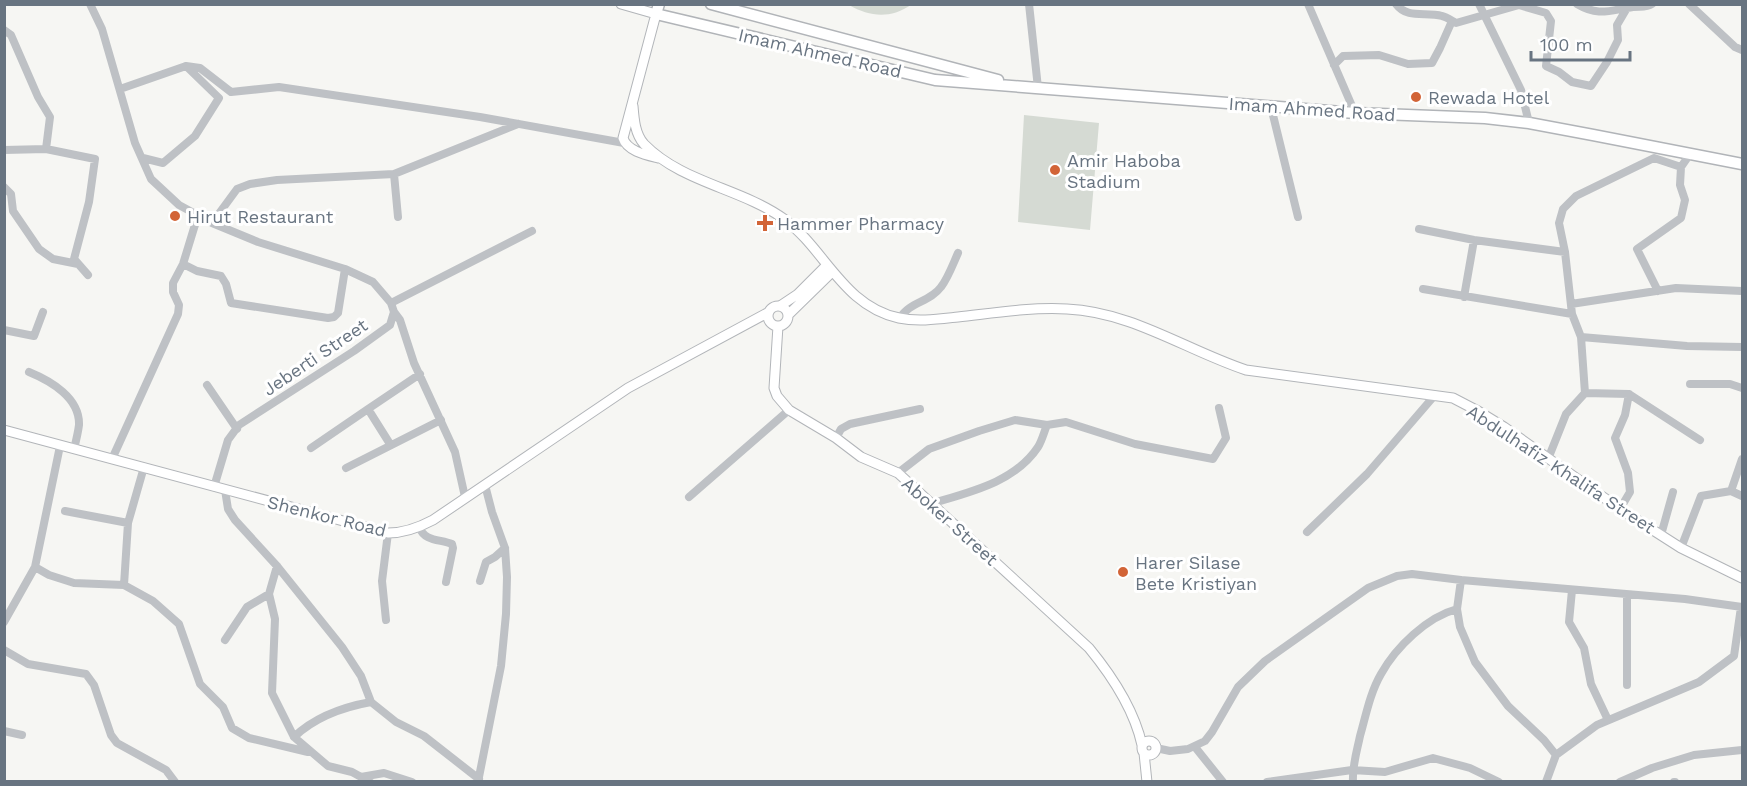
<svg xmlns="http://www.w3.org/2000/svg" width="1747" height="786" font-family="'Work Sans',sans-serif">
  <rect width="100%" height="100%" fill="#f6f6f3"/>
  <path fill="#d5dad3" d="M849,5h62c-21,14 -41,12 -62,0z
    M1024,115l75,8 -9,107 -72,-8z"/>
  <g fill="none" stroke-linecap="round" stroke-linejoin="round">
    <defs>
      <path id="major" d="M621,4l35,10 -33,124c4,13 23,17 35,20
        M633,106c1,13 2,28 11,38 38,39 97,44 140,75 41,30 59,87 115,99 19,4 40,1 59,-1 36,-4 72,-10 109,-8 65,3 119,41 179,61l207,28 25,13 26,16 116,82 61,39 61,30
        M780,306l18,-12 28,-28
        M768 316a10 10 0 1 1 20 0a10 10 0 1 1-20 0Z
        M788,315l44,-43
        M778,326l-4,62 3,8 12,14 47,28 25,19 37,16 191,175c23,28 45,61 53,97
        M4,430l384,103c16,0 30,-5 45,-13l195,-132 141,-76
        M1142 748a7 7 0 1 1 14 0a7 7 0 1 1-14 0Z
        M1144,753l3,29"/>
      <path id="highway" d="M659,4l-3,10 279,66 420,33 130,5 44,5 64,12 149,29
        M711,4l287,76"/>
    </defs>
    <use href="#major" stroke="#b2b5b9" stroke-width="11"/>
    <use href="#highway" stroke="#b1b4b8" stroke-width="13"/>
    <path stroke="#bec1c5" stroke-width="8" d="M90,4l12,25 33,114 16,36 28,26 33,18 46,19 87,27 28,13 18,21 3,9 -4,13 -36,26 -115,74 -11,15 -14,47
      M1029,4l9,84
      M1308,4l47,109
      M1396,4c12,16 30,7 46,12 5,1 10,5 14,7l63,-18 27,8 5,8 -5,45 13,6 13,10 19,4 16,-24 11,-22 -1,-15 10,-17 -2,-4
      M1479,4l42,86 8,33
      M1577,4c22,13 33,6 56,3 7,-1 13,1 19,-3
      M1689,4l46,43 7,3
      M4,30l7,5 27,62 12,20 -4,32
      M1334,65l9,-9 36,-1 29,9 24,-1 8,-15 12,-27
      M186,66l14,2 31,24 48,-5 201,30 144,26
      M120,89l66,-23 33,32 -24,38 -32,27 -20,-5
      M1271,107l27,110
      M4,150l42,-1 49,10 -6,43 -15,57 14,16
      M394,174l4,43
      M4,187l7,7 2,17 26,38 14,10 25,5
      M212,223l25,-34 13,-5 27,-4 117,-6 124,-50
      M1419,229l55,11 91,12
      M183,264l14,7 24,5 5,8 5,19 97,15 6,-1 4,-4 7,-44
      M1423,289l149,25
      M1658,291l-21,-42 44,-31 4,-18 -5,-15 1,-18
      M1464,297l10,-57
      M391,303l141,-72
      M1571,304l105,-16 66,3
      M394,312l6,8 14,43 41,89 10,45
      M900,318c9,-16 30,-16 41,-31 7,-9 12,-23 17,-34
      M4,330l30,6 9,-24
      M1581,337l106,9 55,1
      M29,372c22,9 51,26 50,53 -1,8 -3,16 -5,24
      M1690,384h40l12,4
      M207,385l30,44
      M1585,393l44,1 71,46
      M368,409l52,-35
      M1047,425l19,-3 69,22 78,15 13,-21 -7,-30
      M836,438l5,-9 9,-5 70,-15
      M311,448l57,-39 22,35
      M112,459l66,-145 1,-9 -6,-13v-9l10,-19 15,-49
      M1548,459l18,-45 19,-21 -4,-56 -9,-23 -7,-62 -6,-29 4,-14 13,-13 78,-38 27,9 9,-13
      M346,468l95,-48
      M898,473l31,-24 50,-18 36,-11 32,5c-3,7 -5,16 -9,22 -23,35 -68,45 -105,56
      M225,490l3,19 7,11 42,46 65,81 19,29 10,26c-28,5 -56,15 -77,35l34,29 24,6 18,10
      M1731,491l11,5
      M689,497l100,-87
      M1620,509l10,-17 -2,-19 -13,-35 10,-23 4,-21
      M65,511l63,12
      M419,527c6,15 21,12 33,17l1,4 -7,34
      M1307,532l60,-58 68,-79
      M1661,535l12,-43
      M1681,548l20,-52 30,-5 11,-32
      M277,566l-8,28 6,25 -3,74 22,44
      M35,567l14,8 25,8 50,2 29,16 26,23 21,60 23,23 9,21 17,10 59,14
      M1461,580l-4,29 3,18 15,35 33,44 36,34 12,15 -10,27
      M480,581l6,-19 9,-5 10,-9
      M124,585l4,-62 16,-56
      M1572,590l-3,32 15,26 7,36 17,36
      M386,620l-4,-39 6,-48
      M4,622l31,-55 25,-121
      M225,640l22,-33 22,-13
      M4,650l24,14 58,10 8,11 17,50 6,8 49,27 9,12
      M1627,685v-90
      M371,702l25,20 28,14 55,43
      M4,731l18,4
      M1195,747l28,35
      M1156,748l14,3 18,-2 17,-8 7,-9 26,-45 27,-26 103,-73 29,-12 15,-2 49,6 224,19 57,8
      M1556,755l41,-30 102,-43 35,-26 7,-49
      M361,777l23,-4 28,9
      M478,782l23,-116 5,-52 1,-37 -2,-29 -13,-36 -7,-27
      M1267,782l85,-12 33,2 48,-14 37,10 29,14
      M1353,782c-1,-16 4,-31 7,-46 6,-21 10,-43 21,-62 15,-27 46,-57 76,-65
      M1620,782l32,-14 42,-13 48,-5
      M1674,782h1"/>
    <use href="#major" stroke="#fff" stroke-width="9"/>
    <use href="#highway" stroke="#fff" stroke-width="10"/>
  </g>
  <g fill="#d26437" stroke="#fff" stroke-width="2">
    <circle cx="1416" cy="97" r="6"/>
    <circle cx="1055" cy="170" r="6"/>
    <circle cx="175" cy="216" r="6"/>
    <path d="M762 214h6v6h6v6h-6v6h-6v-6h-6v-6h6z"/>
    <circle cx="1123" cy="572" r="6"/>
  </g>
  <g text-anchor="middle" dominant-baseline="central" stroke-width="6" stroke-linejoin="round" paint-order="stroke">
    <g font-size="18" fill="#687481" stroke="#fff">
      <text transform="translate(820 53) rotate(13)">Imam Ahmed Road</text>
      <text transform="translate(1312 109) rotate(4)">Imam Ahmed Road</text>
      <text transform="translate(315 357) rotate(-34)">Jeberti Street</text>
      <text transform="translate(1561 469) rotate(33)">Abdulhafiz Khalifa Street</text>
      <text transform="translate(327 516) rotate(14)">Shenkor Road</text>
      <text transform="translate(950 521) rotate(42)">Aboker Street</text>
    </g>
    <g font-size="18" fill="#687481" stroke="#fff" text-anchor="start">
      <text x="1428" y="97">Rewada Hotel</text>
      <text x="1067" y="160">Amir Haboba<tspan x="1067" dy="21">Stadium</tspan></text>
      <text x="187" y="216">Hirut Restaurant</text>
      <text x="777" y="223">Hammer Pharmacy</text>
      <text x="1135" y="562">Harer Silase<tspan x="1135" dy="21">Bete Kristiyan</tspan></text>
    </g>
  </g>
  <rect width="1747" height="786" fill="none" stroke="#687481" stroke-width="12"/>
  <path d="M1531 51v9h99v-9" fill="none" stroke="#687481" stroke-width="3"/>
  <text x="1540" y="51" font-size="18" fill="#687481" stroke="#ffffff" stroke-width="4.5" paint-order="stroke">100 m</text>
</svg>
